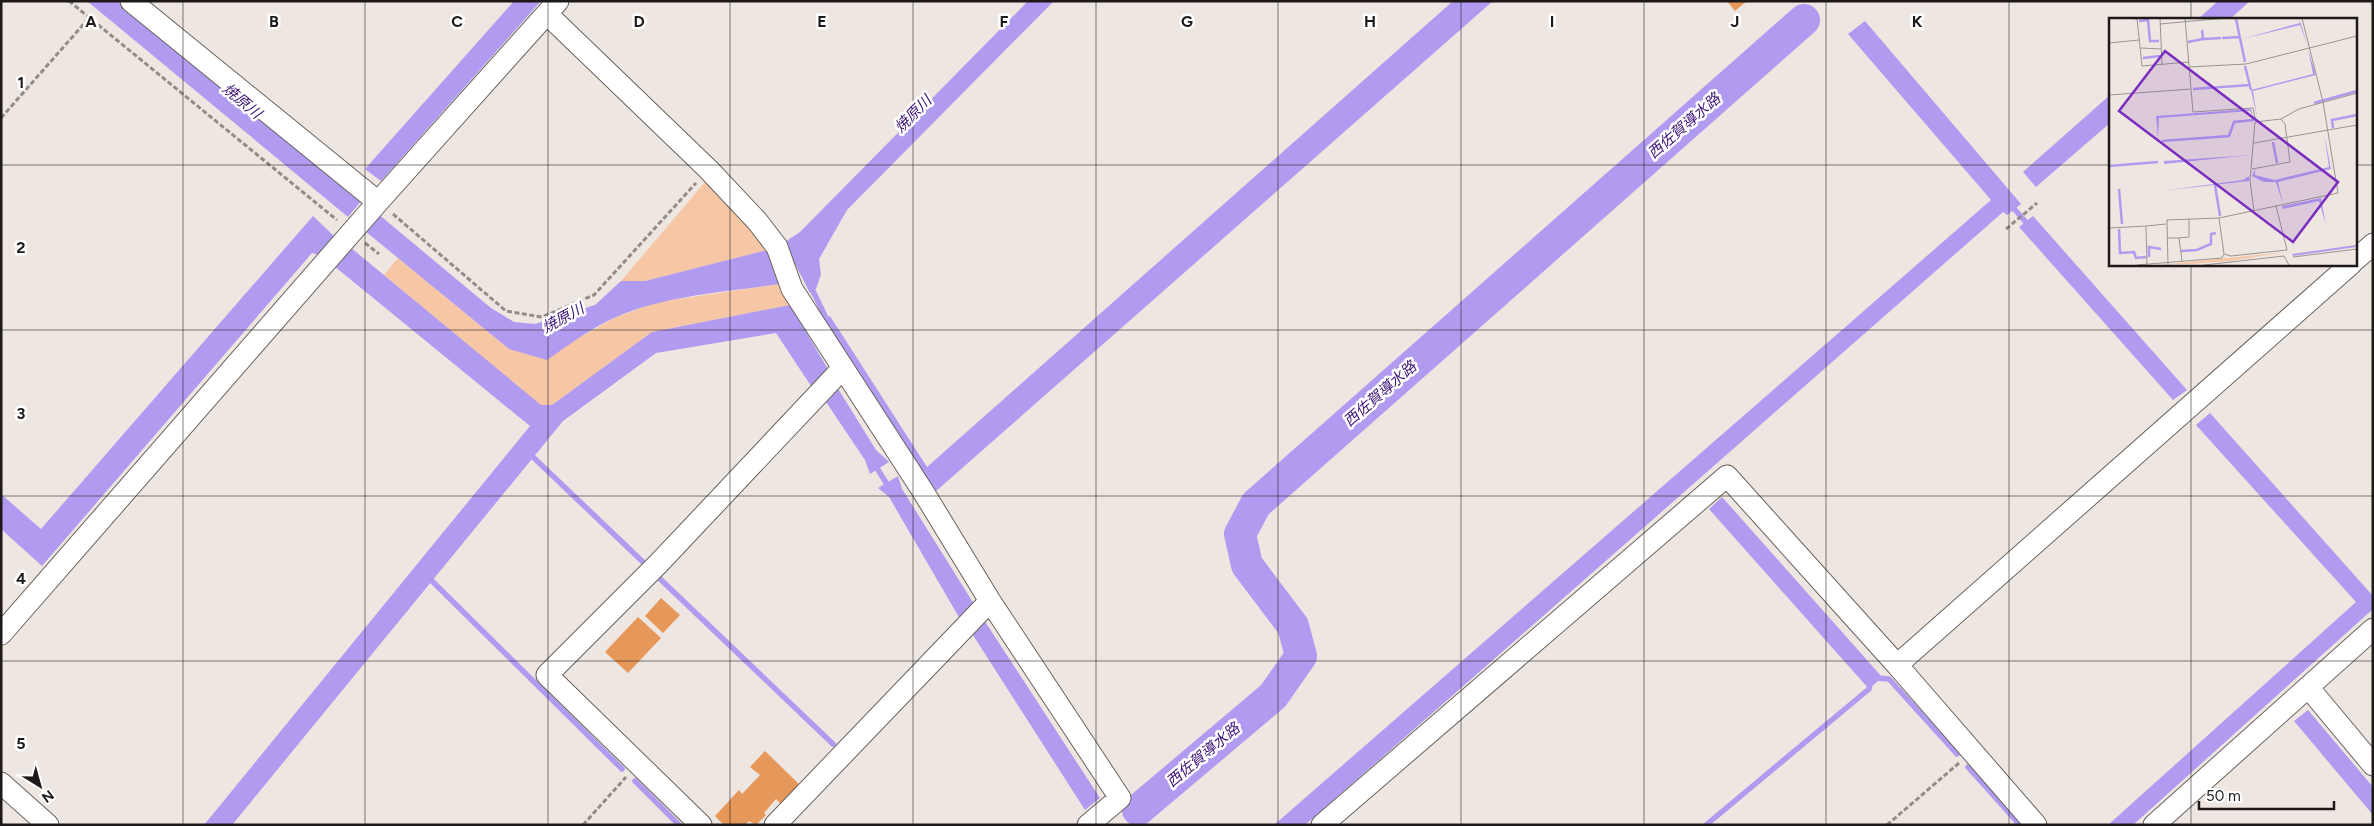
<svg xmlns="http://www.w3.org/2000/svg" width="2374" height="826" font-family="Figtree,'Noto Sans JP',sans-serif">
  <rect width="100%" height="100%" fill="#eee6e1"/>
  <path fill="#f7c7a5" d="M705,182l47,45 15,23 -122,31h-24z
    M398,258l111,91 75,-14 32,-18 42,-15 122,-18 10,21 -138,27 -100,73 -11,1 -157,-131z"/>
  <path fill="#b19bf0" d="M87,1h34l241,199 -14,17z
    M514,1h27l-160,180 -16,-12z
    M1028,1h26l-207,209 -28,49 2,15 -5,15 -6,4 -14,-27 -7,-5 -7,-17 18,-12z
    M1453,1h40l-558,491 -111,-173 6,-3 97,151z
    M2218,1h32l-20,18h-32z
    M1865,21l156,183 -14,11 -4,-3 -698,613h-31l717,-625 -143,-166z
    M2110,95v28l-74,64 -13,-15z
    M377,213l114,95 23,14 21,2 60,-19 26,-24h24l122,-31 13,34c-54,8 -113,11 -164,33 -25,11 -47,28 -69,43l-38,-11 -144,-118z
    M313,216l22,21 -16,18 -7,-2 -270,313 -41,-37v-35l40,35z
    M2033,216l154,174 -14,10 -154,-173z
    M350,247l191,158h11l100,-73 138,-27 38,64 -17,17 -35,-53 -120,20 -93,68 -331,404h-28l326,-399 -196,-160z
    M837,387l39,63 13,12 -19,12 -5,-14 -41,-61z
    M2210,413l163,183v13l-240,216h-25l248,-223 -160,-177z
    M898,476l4,13 72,115 -14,15 -71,-122 -11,-9z
    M1722,497l160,180 -13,12 -160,-180z
    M984,620l116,178 -15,12 -114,-178z
    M2308,710l65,77v28l-79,-94z"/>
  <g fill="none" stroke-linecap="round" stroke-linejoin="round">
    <path stroke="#b19bf0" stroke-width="5.5" d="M2010,204l20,23
      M813,291l13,27
      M533,457l110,105
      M875,465l15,24
      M657,576l176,168
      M432,581l190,188
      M1875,678l14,1 68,75
      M1968,767l52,58
      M635,781l44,44
      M1706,825l163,-136 1,-6"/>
    <path stroke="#b19bf0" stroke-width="32" d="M1138,810l135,-114 28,-40 -8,-30 -46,-61 -7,-31 16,-30 548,-484"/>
  </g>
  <path fill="#e6975a" d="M1727,1h20l-12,10z
    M661,598l19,17 -17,18 -18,-17z
    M638,617l23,21 -33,35 -23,-21z
    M765,751l35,34 -19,19 -5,-5 -12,14 2,2 -10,10 -7,-4 -4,4h-21l-9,-9 24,-26 3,4 18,-19 -10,-8z"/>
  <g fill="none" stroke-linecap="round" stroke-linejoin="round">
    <defs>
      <path id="street" d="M131,1l247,201
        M547,14l161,155 49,52 20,26 15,42 132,204 66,108 130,197 -32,27
        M2355,260l18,-16
        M1,634l377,-432 180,-201
        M1897,665l139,160
        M2308,687l65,78
        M1,783l47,42
        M701,825l-154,-150 112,-112 184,-195
        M775,825l215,-224
        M1322,825l405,-349 170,189 454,-401
        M2154,825l219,-196"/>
    </defs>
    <use href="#street" stroke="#69635e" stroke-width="23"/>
    <path stroke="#928d89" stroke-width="3" stroke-dasharray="5 2.5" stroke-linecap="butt" d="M69,1l268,219
      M1,118l88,-100
      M393,214l113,97 36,6 52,-22 102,-112
      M2006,229l31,-26
      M365,243l14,11
      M583,825l43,-48
      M1887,825l72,-62"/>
    <use href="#street" stroke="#fff" stroke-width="21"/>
  </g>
  <path fill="none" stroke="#1c1918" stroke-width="1" stroke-opacity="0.55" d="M183,1v824M365,1v824M548,1v824M730,1v824M913,1v824M1096,1v824M1278,1v824M1461,1v824M1644,1v824M1826,1v824M2009,1v824M2191,1v18M1,165h2109M2355,165h18M2191,264v561M1,330h2372M1,496h2372M1,661h2372"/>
  <g text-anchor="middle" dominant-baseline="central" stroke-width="5" stroke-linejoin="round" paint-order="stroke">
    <g font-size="15" font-style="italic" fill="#3d1476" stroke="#fff">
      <text transform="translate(242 101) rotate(40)">焼原川</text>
      <text transform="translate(913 114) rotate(-45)">焼原川</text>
      <text transform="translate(1684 126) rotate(-41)">西佐賀導水路</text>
      <text transform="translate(563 318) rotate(-29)">焼原川</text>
      <text transform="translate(1380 394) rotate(-41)">西佐賀導水路</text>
      <text transform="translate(1203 755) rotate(-40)">西佐賀導水路</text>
    </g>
  </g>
  <g transform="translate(2109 18)">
    <rect width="248" height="248" fill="#eee6e1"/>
    <path d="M178,234l-58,9 -39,3h-20z" fill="#f7c7a5"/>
    <path d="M190,0l9,29 -8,-22 -58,14 58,-16zM199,31l8,26 -63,16 4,26 -6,-27 62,-16zM142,91l2,7 -3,-5 -91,7 -1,20 -2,-22zM215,115l7,36 -53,13 5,22 -7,-22h-12l-12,-6 3,-7v6l20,5 54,-13zM143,137l-88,9v-3zM140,158v5l-88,10 82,-11zM212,180l5,27 -7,-24 -37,8v-3zM247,227v2l-63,9 -1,-2z" fill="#b19bf0"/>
    <path fill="none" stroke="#b19bf0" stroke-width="2.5" d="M127,1l9,43M30,3l9,-1 2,21h9M113,20l17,-1M95,21l17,-1M79,24l15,-3 -1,-9M34,40l17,-2M136,48l6,24M84,71l57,-4M205,85l43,-12M224,110l-1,-8 25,-5M53,123l67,-5 5,-14 20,-2M164,124l4,21M0,148l49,-4M106,167l5,31M10,171l3,35M10,211l1,24 14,-1 2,6 10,-1M72,233l16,-1 14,-6v-10l5,-1M40,239v-10l12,2"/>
    <path fill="none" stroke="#9a9491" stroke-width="1" d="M19,0l9,1 5,47 47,-4M51,0l2,47M76,0l6,71M51,6l66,-6M0,25l30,-3M32,30l20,1M80,49l57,-3 111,-28M0,77l82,-6 2,23 60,-4 2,10M145,125l103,-18M143,151l38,-7 -5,-38 -4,-5M145,193l-4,-30 5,-59 26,-3 18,-10 58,-16M110,200l5,36M0,210l37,-2M58,220h12l3,23M70,220l10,-1v-18M115,236l7,2 56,-6 -11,-44M184,239l64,-8M38,246l-1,-38 20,-2M28,247l85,-7 2,-4M59,247l-1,-45 52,-2 119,-25 -15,-91 -21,-84M95,247l80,-9 5,9"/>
    <path fill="#7b2cbf" fill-opacity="0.15" stroke="#7b2cbf" stroke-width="2.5" d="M56,33l173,131 -45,60 -174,-131z"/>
    <rect width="248" height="248" fill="none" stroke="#1c1918" stroke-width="2.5"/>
  </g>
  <g font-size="16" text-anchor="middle" font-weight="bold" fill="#1c1918" stroke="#fff" stroke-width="5" stroke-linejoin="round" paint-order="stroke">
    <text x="91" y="27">A</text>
    <text x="274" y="27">B</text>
    <text x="457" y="27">C</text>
    <text x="639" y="27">D</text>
    <text x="822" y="27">E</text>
    <text x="1004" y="27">F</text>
    <text x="1187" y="27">G</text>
    <text x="1370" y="27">H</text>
    <text x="1552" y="27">I</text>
    <text x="1735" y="27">J</text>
    <text x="1917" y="27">K</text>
    <text x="21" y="88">1</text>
    <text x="21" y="253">2</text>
    <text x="21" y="419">3</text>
    <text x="21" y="584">4</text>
    <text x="21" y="749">5</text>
  </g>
  <rect width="2374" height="826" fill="none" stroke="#1c1918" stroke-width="5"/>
  <g transform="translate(40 786) rotate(143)" stroke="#ffffff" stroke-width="4" paint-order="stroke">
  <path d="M0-4L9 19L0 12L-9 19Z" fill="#1c1918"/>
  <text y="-8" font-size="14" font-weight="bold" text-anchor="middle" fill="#1c1918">N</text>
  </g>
  <path d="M2199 801v8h135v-8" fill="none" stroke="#1c1918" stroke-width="2.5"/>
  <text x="2206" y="801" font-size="15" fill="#1c1918" stroke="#ffffff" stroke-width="4" paint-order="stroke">50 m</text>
</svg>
